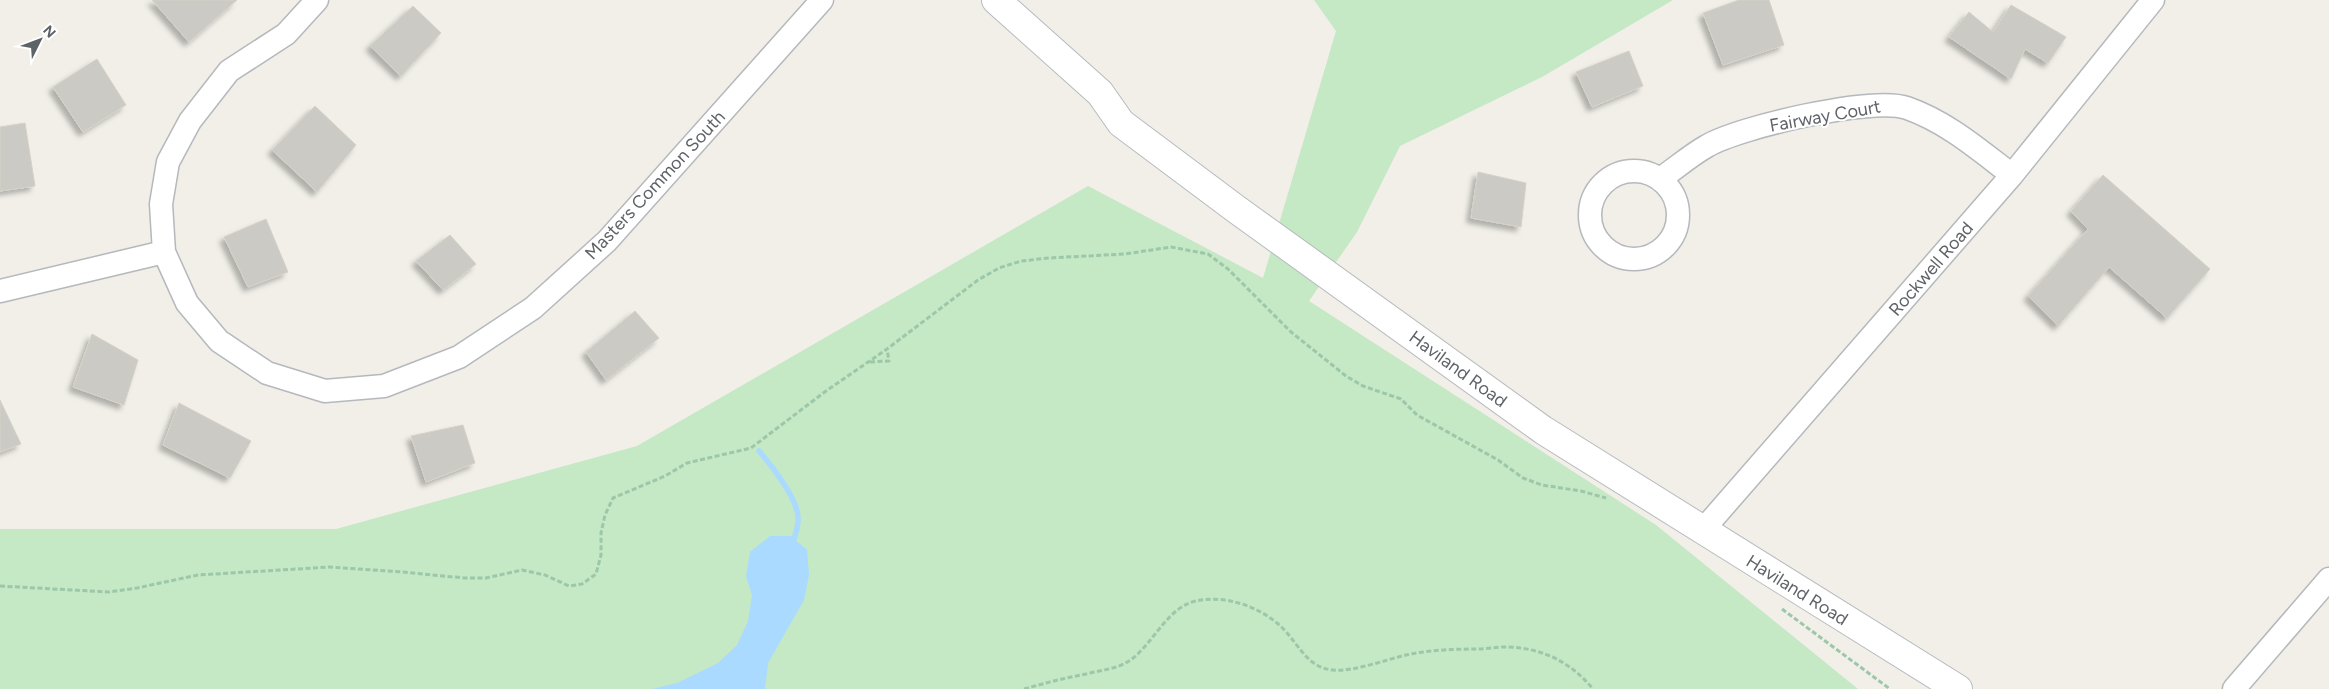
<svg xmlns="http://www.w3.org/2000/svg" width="2329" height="689" font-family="Figtree,sans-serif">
  <defs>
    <filter id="shadow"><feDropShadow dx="-4.5" dy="4.5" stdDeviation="2.5" flood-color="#0004"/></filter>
  </defs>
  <rect width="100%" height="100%" fill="#f1efe8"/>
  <path fill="#c5e8c5" d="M1314,0h359l-131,77 -142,69 -43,86 -48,69 347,224 202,164h-1858v-160h336l301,-83 451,-260 175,92 73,-247z"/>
  <path fill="#aadaff" d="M770,536h21l16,14 2,25 -5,25 -36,63 -3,26h-113l25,-6 41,-20 19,-18 11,-24 4,-26 -6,-19 4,-24z"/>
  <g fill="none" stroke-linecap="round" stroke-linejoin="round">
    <path stroke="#aadaff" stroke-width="5.5" d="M759,451c12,14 40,49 39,68 0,7 -2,14 -4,20"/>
  </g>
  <path fill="#cccac5" stroke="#d6d1c6" filter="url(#shadow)" d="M152,0h85l-48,42z
    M1739,0h30l15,45 -61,20 -20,-52z
    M2011,5l55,32 -18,26 -23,-14 -14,30 -62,-42 20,-25 24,20z
    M413,6l28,27 -40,43 -31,-30z
    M1629,51l14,35 -51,21 -16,-35z
    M97,59l29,46 -43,27 -30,-45z
    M315,106l41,39 -39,47 -45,-42z
    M25,123l10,63 -35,5v-64z
    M1478,172l48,11 -5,44 -50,-9z
    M2103,175l107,94 -43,49 -58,-51 -51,59 -30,-30 60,-67 -17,-18z
    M266,219l22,53 -40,15 -24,-50z
    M450,235l26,29 -33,26 -27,-29z
    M635,311l24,27 -53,42 -20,-28z
    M92,334l46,26 -14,45 -51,-18z
    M0,400l21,44 -21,8z
    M179,403l72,38 -21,37 -67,-33z
    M463,425l12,38 -49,19 -15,-46z"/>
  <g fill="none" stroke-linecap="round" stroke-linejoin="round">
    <defs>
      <path id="street" d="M317,0l-31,34 -57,37 -39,50 -22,41 -7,42 3,48 23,51 32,38 48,32 58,18 59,-5 75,-29 74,-49 74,-67 215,-241
        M1590 215a44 44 0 1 1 88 0a44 44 0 1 1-88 0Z
        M1660,179c16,-11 31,-24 47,-33 32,-19 166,-50 200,-38 40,14 72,42 105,67
        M0,291l164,-39
        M1702,531l310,-356 141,-175
        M2234,689l95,-110"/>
      <path id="secondary" d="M996,0l104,93 21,30 115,86 307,221 415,259"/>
    </defs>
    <use href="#street" stroke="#b5b8bc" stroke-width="25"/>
    <use href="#secondary" stroke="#b6babf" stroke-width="30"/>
    <path stroke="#9cc7a9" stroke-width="3" stroke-dasharray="5 2.5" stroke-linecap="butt" d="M870,362l19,-1 -2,-12
      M0,586l109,6 28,-4 61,-13 132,-8 73,5 61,6h22l36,-8 23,5 24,11 13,-2 14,-10 5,-19v-22l4,-18 8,-17 52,-22 22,-13 64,-15 75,-57 61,-42 91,-69 21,-12 22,-7 28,-3 76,-4 46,-7 37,7 20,15 63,63 55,44 17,10 38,13 16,16 81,45 25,18 19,7 39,6 25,7
      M1782,609l108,80
      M1024,689c21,-6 41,-11 62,-15 15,-4 31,-5 43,-13 24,-16 38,-54 67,-60 28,-6 59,4 81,22 20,16 28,45 56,47 20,2 52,-10 73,-15 23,-5 48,-6 72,-6 8,0 17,-2 26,-2 36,0 66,14 89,42"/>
    <use href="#street" stroke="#fff" stroke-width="22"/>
    <use href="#secondary" stroke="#fff" stroke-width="28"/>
  </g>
  <g text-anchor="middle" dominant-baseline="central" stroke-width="4" stroke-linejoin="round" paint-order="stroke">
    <g font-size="18" fill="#5f6368" stroke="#fff">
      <text transform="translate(1825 116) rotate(-10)">Fairway Court</text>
      <text transform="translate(655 185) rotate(-47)">Masters Common South</text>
      <text transform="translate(1931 269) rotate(-49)">Rockwell Road</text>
      <text transform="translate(1458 369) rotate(36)">Haviland Road</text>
      <text transform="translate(1797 590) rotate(32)">Haviland Road</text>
    </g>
  </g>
  <g transform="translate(40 40) rotate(48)" stroke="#ffffff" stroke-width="4" paint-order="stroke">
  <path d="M0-4L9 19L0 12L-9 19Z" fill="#5f6368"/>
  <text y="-8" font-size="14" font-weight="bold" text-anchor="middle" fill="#5f6368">N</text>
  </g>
</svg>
